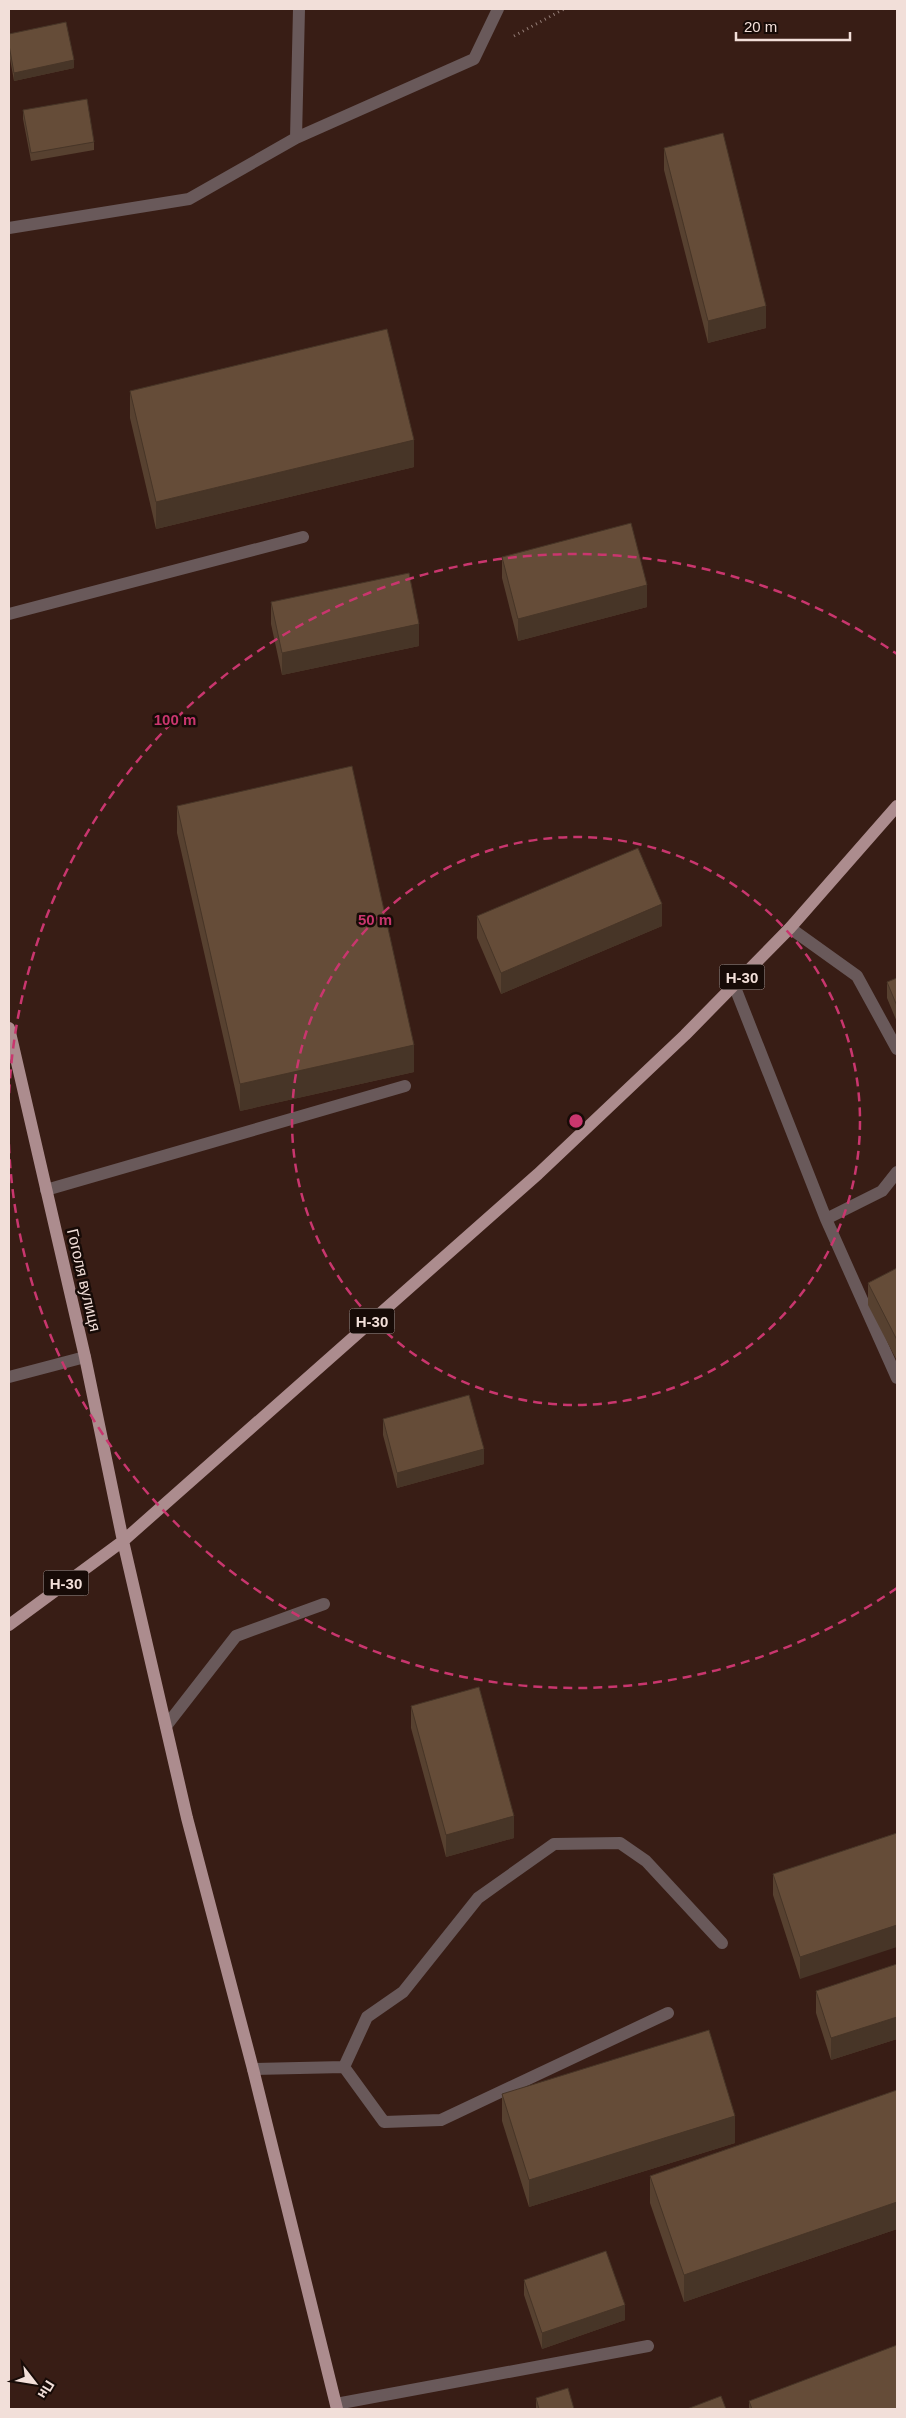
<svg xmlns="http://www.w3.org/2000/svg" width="906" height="2418" font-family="Helvetica,sans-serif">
  <rect width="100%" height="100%" fill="#381d15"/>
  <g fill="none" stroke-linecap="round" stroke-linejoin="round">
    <path stroke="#947d76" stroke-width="3" stroke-dasharray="1 4" stroke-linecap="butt" d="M514,36l50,-27"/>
    <path stroke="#69595a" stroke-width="12" d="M296,138l178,-79 24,-50
      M9,228l180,-29 107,-61 3,-129
      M9,614l294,-77
      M790,928l67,48 40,73
      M734,985l92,234 71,159
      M46,1190l359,-104
      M826,1219l56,-28 15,-19
      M9,1377l76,-20
      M166,1726l70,-90 88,-32
      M344,2067l23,-50 36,-25 75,-94 76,-54 66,-1 26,18 76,82
      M253,2069l91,-2 40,55 57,-2 227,-107
      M336,2404l312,-58"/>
    <path stroke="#ac8c8e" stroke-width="12" d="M9,1028l76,329 38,184 64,277 66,251 84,340
      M9,1625l114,-84 415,-367 147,-139 105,-107 107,-122"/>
  </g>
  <path fill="#574130" d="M9,34l65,34 -60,13 -5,-28z
    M23,110l71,32v8l-63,11 -8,-42z
    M664,148l102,180 -58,15 -44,-173z
    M130,391l284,76 -258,62 -26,-111z
    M502,557l145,50 -129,34 -16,-63z
    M271,602l148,44 -137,29 -11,-51z
    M177,806l237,266 -174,39 -63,-278z
    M477,916l185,10 -161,68 -24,-56z
    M897,978v44l-10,-24v-16z
    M897,1268v93l-29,-56v-22z
    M383,1419l101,45 -87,24 -14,-53z
    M411,1706l103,132 -68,19 -35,-129z
    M897,1833l-97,146 -27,-84v-21z
    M897,1964v75l-66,21 -15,-47v-22z
    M897,2090v139l-213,73 -34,-99v-27z
    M502,2094l233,49 -206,64 -27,-86z
    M524,2280l101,40 -83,29 -18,-54z
    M536,2398l38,11h-38z
    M749,2401l148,8h-148z"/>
  <path fill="#473527" d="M74,60v8l-60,13v-8z
    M766,306v22l-58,15v-22z
    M414,440v27l-258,62v-27z
    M647,585v22l-129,34v-22z
    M419,624v22l-137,29v-22z
    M662,904v22l-161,68v-21z
    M414,1045v27l-174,39v-27z
    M484,1449v15l-87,24v-15z
    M514,1816v22l-68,19v-22z
    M897,1925v22l-97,32v-22z
    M897,2017v22l-66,21v-22z
    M735,2116v27l-206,64v-27z
    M897,2202v27l-213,73v-27z
    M625,2305v15l-83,29v-16z"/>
  <path fill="#654c38" stroke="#473527" d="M66,22l8,38 -60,13 -5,-28v-11z
    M87,99l7,43 -63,11 -8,-43z
    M723,133l43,173 -58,15 -44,-173z
    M387,329l27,111 -258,62 -26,-111z
    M631,523l16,62 -129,34 -16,-62z
    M409,573l10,51 -137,29 -11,-51z
    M352,766l62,279 -174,39 -63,-278z
    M638,848l24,56 -161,69 -24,-57z
    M897,978v28l-10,-24z
    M897,1268v72l-29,-57z
    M469,1395l15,54 -87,24 -14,-54z
    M479,1687l35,129 -68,19 -35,-129z
    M897,1833v92l-97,32 -27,-83z
    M897,1964v53l-66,21 -15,-47z
    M709,2030l26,86 -206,64 -27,-86z
    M897,2090v112l-213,73 -34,-99z
    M606,2251l19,54 -83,28 -18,-53z
    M897,2345v64h-145l-3,-8z
    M568,2388l6,21h-35l-3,-11z
    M721,2396l5,13h-39z"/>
  <g fill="none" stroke="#c9366e" stroke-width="2.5" stroke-dasharray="9 6">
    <circle cx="576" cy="1121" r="284"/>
    <path d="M897 1588A567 567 0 1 1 897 654"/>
  </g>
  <g text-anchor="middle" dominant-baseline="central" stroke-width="5" stroke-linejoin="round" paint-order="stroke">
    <g fill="#170b07" stroke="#b09f9a" stroke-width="1">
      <rect x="719.5" y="964.5" width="45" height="25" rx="4"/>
      <rect x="349.5" y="1308.5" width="45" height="25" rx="4"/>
      <rect x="43.5" y="1570.5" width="45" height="25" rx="4"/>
    </g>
    <g font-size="15" font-weight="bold" fill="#f2dfd9">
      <text x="742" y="977">Н-30</text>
      <text x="372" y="1321">Н-30</text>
      <text x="66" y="1583">Н-30</text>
    </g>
    <g font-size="16" fill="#f2dfd9" stroke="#170b07">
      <text transform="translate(84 1280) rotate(77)">Гоголя вулиця</text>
    </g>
  </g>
  <circle cx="576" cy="1121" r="8" fill="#c9366e" stroke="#170b07" stroke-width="2.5"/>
  <g font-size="15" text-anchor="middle" font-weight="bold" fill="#c9366e" stroke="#170b07" stroke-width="5" stroke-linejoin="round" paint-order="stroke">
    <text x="175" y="725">100 m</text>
    <text x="375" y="925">50 m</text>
  </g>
  <rect width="906" height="2418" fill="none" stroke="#f2dfd9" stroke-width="20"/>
  <g transform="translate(35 2383) rotate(121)" stroke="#170b07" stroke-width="4" paint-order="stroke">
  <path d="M0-4L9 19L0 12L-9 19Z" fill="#f2dfd9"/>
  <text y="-8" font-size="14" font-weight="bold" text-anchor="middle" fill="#f2dfd9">Пн</text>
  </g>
  <path d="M736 32v8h114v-8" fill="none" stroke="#f2dfd9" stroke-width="2.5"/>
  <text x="744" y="32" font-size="15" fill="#f2dfd9" stroke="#170b07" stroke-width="4" paint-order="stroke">20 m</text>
</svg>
